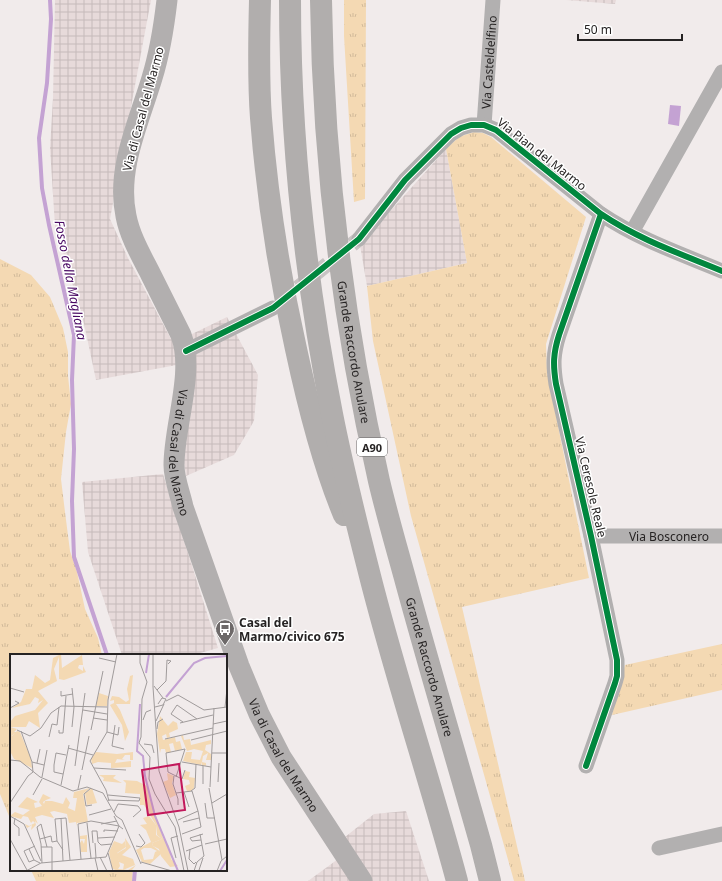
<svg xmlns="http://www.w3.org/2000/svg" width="722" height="881" font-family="'Noto Sans',sans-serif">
  <defs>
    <pattern id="industrial-grid" width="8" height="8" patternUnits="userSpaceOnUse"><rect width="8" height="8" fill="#e7dada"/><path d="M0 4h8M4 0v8" fill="none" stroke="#c6bbbb"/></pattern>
    <pattern id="grass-tufts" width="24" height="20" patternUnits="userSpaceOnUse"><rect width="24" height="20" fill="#f4d9b3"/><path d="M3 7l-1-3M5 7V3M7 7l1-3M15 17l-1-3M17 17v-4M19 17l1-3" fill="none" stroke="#d1ba9a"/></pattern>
  </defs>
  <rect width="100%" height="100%" fill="#f1ebeb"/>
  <path fill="url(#industrial-grid)" d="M55,0h96l-41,219 18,39 43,81 19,-4 37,-18 31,58 -4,46 -20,34 -48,21 -4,-27 11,-87 -97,18 -13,-61 -28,-93 -5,-78 3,-50z
    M566,0h50l-1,4z
    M446,149l21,114 -100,23 -7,-41z
    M163,474l55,174 -25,7h-71l-34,-103 -6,-70z
    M406,811l23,70h-121l41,-30 -4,-14 29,-23z"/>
  <path fill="url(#grass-tufts)" d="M344,0h22l-1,199 -11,3 -10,-166z
    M474,132l9,1 8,4 95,80 -40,127 1,28 42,206 -127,29 63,274h-11l-103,-365 -38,-175 -6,-55 100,-23 -21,-114 13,-12z
    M0,259l31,16 19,22 13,31 5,24v24l3,28 -5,28 -5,47 4,33 5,39 7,21 8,37 13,29 4,17h-91v166l-11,-27z
    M722,644v46l-110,25 13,-50z
    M31,870h102l-1,11h-96z"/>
  <path fill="#c4a2d3" d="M670,105l11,1 -2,20 -11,-2z"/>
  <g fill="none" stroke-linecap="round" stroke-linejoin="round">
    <path stroke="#c4a2d3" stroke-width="4" d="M50,0l1,19 -4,64 -8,55 3,50 7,37 25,110 -2,45 2,69 -2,52 2,56 33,98
      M134,881l1,-11"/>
    <path stroke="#c8c3c3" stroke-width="15" stroke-dasharray="15 8" stroke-linecap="butt" d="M280,302l79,-63"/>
    <g stroke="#b2b0b0" stroke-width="15">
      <path id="s1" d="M484,125l9,-125"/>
      <path d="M632,232l90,-160"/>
      <path d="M359,239l46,-59 46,-46 10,-6 10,-3h13l12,5 105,84c37,25 80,40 121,57"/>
      <path d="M186,351l87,-43"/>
      <path id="s2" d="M591,536h131"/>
      <path d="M586,766l29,-83 2,-7v-16l-26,-124 -35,-152c-3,-19 -3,-30 3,-49l42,-121"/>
      <path d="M659,848l63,-14"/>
    </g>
    <path stroke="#b2afaf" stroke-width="21" id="s3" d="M167,0c-3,26 -7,52 -15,78 -13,44 -36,91 -26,138 4,21 16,41 25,59 10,20 20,40 30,60 14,37 -7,90 -7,130 0,14 6,28 9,42l56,159 20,48 22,43 81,124"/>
    <g stroke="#b1aead" stroke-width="22">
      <path d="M260,0c-1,39 -2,79 1,118 6,78 18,155 35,231 12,56 26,113 48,166"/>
      <path d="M290,0c0,139 15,277 42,414 10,51 23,103 36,154 26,105 61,208 89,313"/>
      <path id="s4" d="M321,0c2,162 22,323 58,481 8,34 18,68 27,101 24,88 50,175 75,263l9,36"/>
    </g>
    <defs>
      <path id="cycleway" d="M186,351l87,-43 86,-69 46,-59 46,-46 10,-6 10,-3h13l12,5 105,84c37,25 80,40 121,57
        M586,766l29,-83 2,-7v-16l-26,-124 -35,-152c-3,-19 -3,-30 3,-49l42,-121"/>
    </defs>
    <use href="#cycleway" stroke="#fff" stroke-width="8"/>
    <use href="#cycleway" stroke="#00873e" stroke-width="6"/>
  </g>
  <defs>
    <symbol id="bus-pin" viewBox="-11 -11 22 30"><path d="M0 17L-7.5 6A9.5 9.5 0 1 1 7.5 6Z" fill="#6d6969" stroke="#fff"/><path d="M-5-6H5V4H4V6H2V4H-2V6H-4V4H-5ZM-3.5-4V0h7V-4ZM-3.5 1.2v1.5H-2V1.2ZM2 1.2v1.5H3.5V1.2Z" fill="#fff"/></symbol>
  </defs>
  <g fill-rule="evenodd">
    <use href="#bus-pin" x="214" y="618" width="22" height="30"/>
  </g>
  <g text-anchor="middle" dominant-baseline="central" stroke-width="3" stroke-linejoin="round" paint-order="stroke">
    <rect fill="#fff" stroke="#676565" stroke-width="1" x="357" y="438" width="30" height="18" rx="3"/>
    <g font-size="11" font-weight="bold" fill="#262323">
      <text x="372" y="447">A90</text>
    </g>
    <g font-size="12" fill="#262323" stroke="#fff">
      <text stroke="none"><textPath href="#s1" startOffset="63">Via Casteldelfino</textPath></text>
      <text transform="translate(143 109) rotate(-75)">Via di Casal del Marmo</text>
      <text transform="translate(542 154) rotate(38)">Via Pian del Marmo</text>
      <text stroke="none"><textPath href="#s4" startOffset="354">Grande Raccordo Anulare</textPath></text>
      <text stroke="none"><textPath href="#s3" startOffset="472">Via di Casal del Marmo</textPath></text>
      <text transform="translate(591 487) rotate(77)">Via Ceresole Reale</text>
      <text stroke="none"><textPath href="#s2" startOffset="78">Via Bosconero</textPath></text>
      <text stroke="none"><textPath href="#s4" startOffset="678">Grande Raccordo Anulare</textPath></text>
      <text stroke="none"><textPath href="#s3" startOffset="796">Via di Casal del Marmo</textPath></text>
    </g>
    <g font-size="12" font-weight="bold" fill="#262323" stroke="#fff" text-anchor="start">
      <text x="239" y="622">Casal del<tspan x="239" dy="14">Marmo/civico 675</tspan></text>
    </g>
    <g font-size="13" font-style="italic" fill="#480862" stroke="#fff">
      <text transform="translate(71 280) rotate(79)">Fosso della Magliana</text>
    </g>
  </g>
  <g transform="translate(10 654)">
    <rect width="217" height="217" fill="#f1ebeb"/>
    <path d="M89,39l9,3 -1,10h-11zM150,62l8,10 5,-5 4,2 1,6 -9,4 1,4 -3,1 -1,-4 -4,2 1,4 12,-3 1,5 4,-1 2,8 -7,2 -2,-8 -4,1 2,8 -5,1 -1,-4h-4l-1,4 -3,-19zM173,81l1,5 6,-1 1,6 20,-5v4l-5,1 -1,5 6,4v6h-5l2,-7 -5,3 -1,6 4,1v3l-4,-1v-3l-1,3 -18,-4 3,-9h6l-1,7 9,1 3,-9 -9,-2 -7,2 -6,-15zM86,98l21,2 16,-2v8h-3v-5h-5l-3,4 3,1 -8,-1 -2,4 16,-2v6l-20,1v-5l-13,-1 -6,2 -1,-5zM175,117l5,1 -1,5 6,1 -1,10 -3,3h-4l-2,-5 5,-2 -1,-4 -6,-1zM157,119l7,3 -2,7 4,12 -6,3 -7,-16 5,-2zM89,121h17l-3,3 9,5 -19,-2 1,-3zM113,126l14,1 10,5 16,52 6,8 2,13 7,7 -8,1 -9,-11 -2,-7 -6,-3 -1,-3 10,-4 -5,-4 -1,-10 -12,-20h-4v-11l-15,-1 1,-10zM80,134l-7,6 5,28 -11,1v3l-1,-4 -7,1 -2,-9 -13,-3 -4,1 4,6 -12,-3 -7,2 3,7 -3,-3 1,4 -5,5 1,-5 -5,3 -2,-4 4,2 6,-3 -2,-2 -2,2 -3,-6 -5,-1 -2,3 -11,-3 5,-4 8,3 7,-5 -12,-3 9,-10 11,5 -4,1 1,5 7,-2 -3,-4 4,-8 8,4 -5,2 -3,2 1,2 1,-3h7l11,3 3,-7 4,6 -2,5 7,3 2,-13h-4l1,-6zM82,134l5,15 -10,2 -2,-12zM77,181v17h-6l-1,-9 2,-3 2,4 1,-5h-5v3v-6zM104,187l8,3 3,-3 1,6 -9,6 3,13 -2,3 10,1 8,-5 -4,5h-17l-3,-2 -3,-16z" fill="#f4d9b3"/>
    <path d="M51,0l1,14 20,-13 1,10h-4l-1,3 5,3v-5l3,6 -22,8 -5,-1v-22l-5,12 3,12 -19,10 10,12 -10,10 2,15 -11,-7 -3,6h-16l7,2 -3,3h3l-7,5v-15l5,-6 20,-6 8,-10 -5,3 1,-4 -4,-2 -5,7 -18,4 9,-6 5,-13h6l3,-14 10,8 5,-3 3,-22zM123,21l-3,29h-14l4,6 9,22 -4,9 -3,-16 -12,-20 4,-2v-3l-4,1 2,-5 7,1 7,5 3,-2 -2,-11 3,-13zM139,162l7,9v10l6,4 -10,4 1,3 9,7 -12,11 -8,-2 -6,-12 15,-8 -5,-12 -6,-5 7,-1 -4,-6zM134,194h7l6,3 -2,1 -2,7 -9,1 -3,-10zM115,184l6,9 -9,8 11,4 2,6 -12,5 1,-6 -5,-2 -3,-8 10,-6z" fill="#f4d9b3" fill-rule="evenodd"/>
    <path d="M7,77l3,1 11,27 1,9 -18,-9 -4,-8v-17l2,2z" fill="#f4d9b3"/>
    <path fill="none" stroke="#c4a2d3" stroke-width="2" d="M136,19l3,-19M156,43l28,-34 11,-5 22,-2M130,50l-3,47 6,5 2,20 10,40 23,55M210,217l7,-11"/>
    <path fill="none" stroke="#a09b9b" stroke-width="1" d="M130,0v9l7,19 -5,17 -1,38 -2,6 11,14 -1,22 6,15 20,33 9,44M143,0v33l6,84 20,56 9,44M89,4l17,4M144,32l9,12M0,34l14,4M62,34l2,19 -2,20M147,36l9,-9 1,-21 4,1 -3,3M51,37v5l12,-2M156,47l12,-6 26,15 23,-3M145,53l8,-2 3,-6 -4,-1 -4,6M215,53l2,-18M0,54l9,-5 -4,-2M73,56l24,4M83,64l14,2M133,66l3,-8 5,-2M146,67l8,-17M173,68l-12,-8 6,-9 20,14M170,69l33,-8M203,70l14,-3M105,71l-3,21 12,3M147,75l1,-7 5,-3M7,76l13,6 11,-8 10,-15 10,-7 46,1M49,76v3h4l3,-37M81,76l12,-59M11,77l11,31 1,10 -5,4M97,78l11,3 1,-8M39,83l3,-13 5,1 2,-18M155,85l48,-11M181,86l36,-9M134,90l8,1 2,8M58,94l25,7M202,99h15M0,106l10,1 20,16 33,14 14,-4 16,6 13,23 6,4 19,44M22,108l12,3M172,108l29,5M27,109l3,-14M65,112l10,-73M84,114l32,2M72,116l7,-34M158,118l-2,-19 19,-4 -9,28M158,118l14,7 3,-9M53,120l-9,-2v-7l2,-12 10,2M164,122l-1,8 5,15v6M32,123l5,-27M208,128l1,-19M193,130v-18M51,131l8,-40M200,133l4,-79M81,134l-7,6 2,12 6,-1M199,134l13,72M68,135l3,-14M181,137l4,-3 1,-24M174,138l5,15M166,139l16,-2 6,20M23,141l9,-16M98,141l32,3M98,146l31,1 1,-3M99,147l-3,-11 -16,-29 17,-29 1,-32 9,-46M0,149l18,-27M195,149l2,15h8M202,149l15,-9M104,158l4,-8 20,2 3,4 -8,7M79,161l22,-6M0,162l14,8 17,37M104,162l5,10 4,3M5,164l-1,6 5,4v8M51,164l2,43M168,166l20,-9 3,16 -19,7M173,168l16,-4M77,169l4,35M91,170l16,-3M94,178v-2l14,1M88,184l17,-1M0,185l17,31M30,185l11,-3 1,6 5,-1 6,9M191,186l-9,1 -2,-3 13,-4M47,187l-2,-22 11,-1 4,42M88,188l3,3 11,-1M83,189l-1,-12h5l1,11M85,189l1,15M195,190l22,-5M25,192l-11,5 5,11 5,-2 6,3M126,192l5,1 4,-4 -6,-9M31,193h11v24M19,195l5,11M180,195l-1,10 5,5 2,-2M176,197l16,-6M98,199l5,18M90,203l7,14M96,203l13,-31M85,204l3,13M166,204l-5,-20 7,-2M71,205l-3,-35 13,-3 28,5M131,208l31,9M32,209l-1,-19 -4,-17 4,-3 6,23M16,217l15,-8 65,-6M184,217l3,-9 7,-6 -4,-22M191,217l-2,-1 4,-12M207,217l4,-10 6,-5"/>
    <path fill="#c2185b" fill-opacity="0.15" stroke="#c2185b" stroke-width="2" d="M169,110l6,46 -37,5 -6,-45z"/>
    <rect width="217" height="217" fill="none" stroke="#262323" stroke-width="2"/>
  </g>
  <path d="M578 34v6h104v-6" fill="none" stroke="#262323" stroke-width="2"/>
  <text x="584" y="34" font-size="12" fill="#262323" stroke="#ffffff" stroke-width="3" paint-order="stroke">50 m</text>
</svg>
